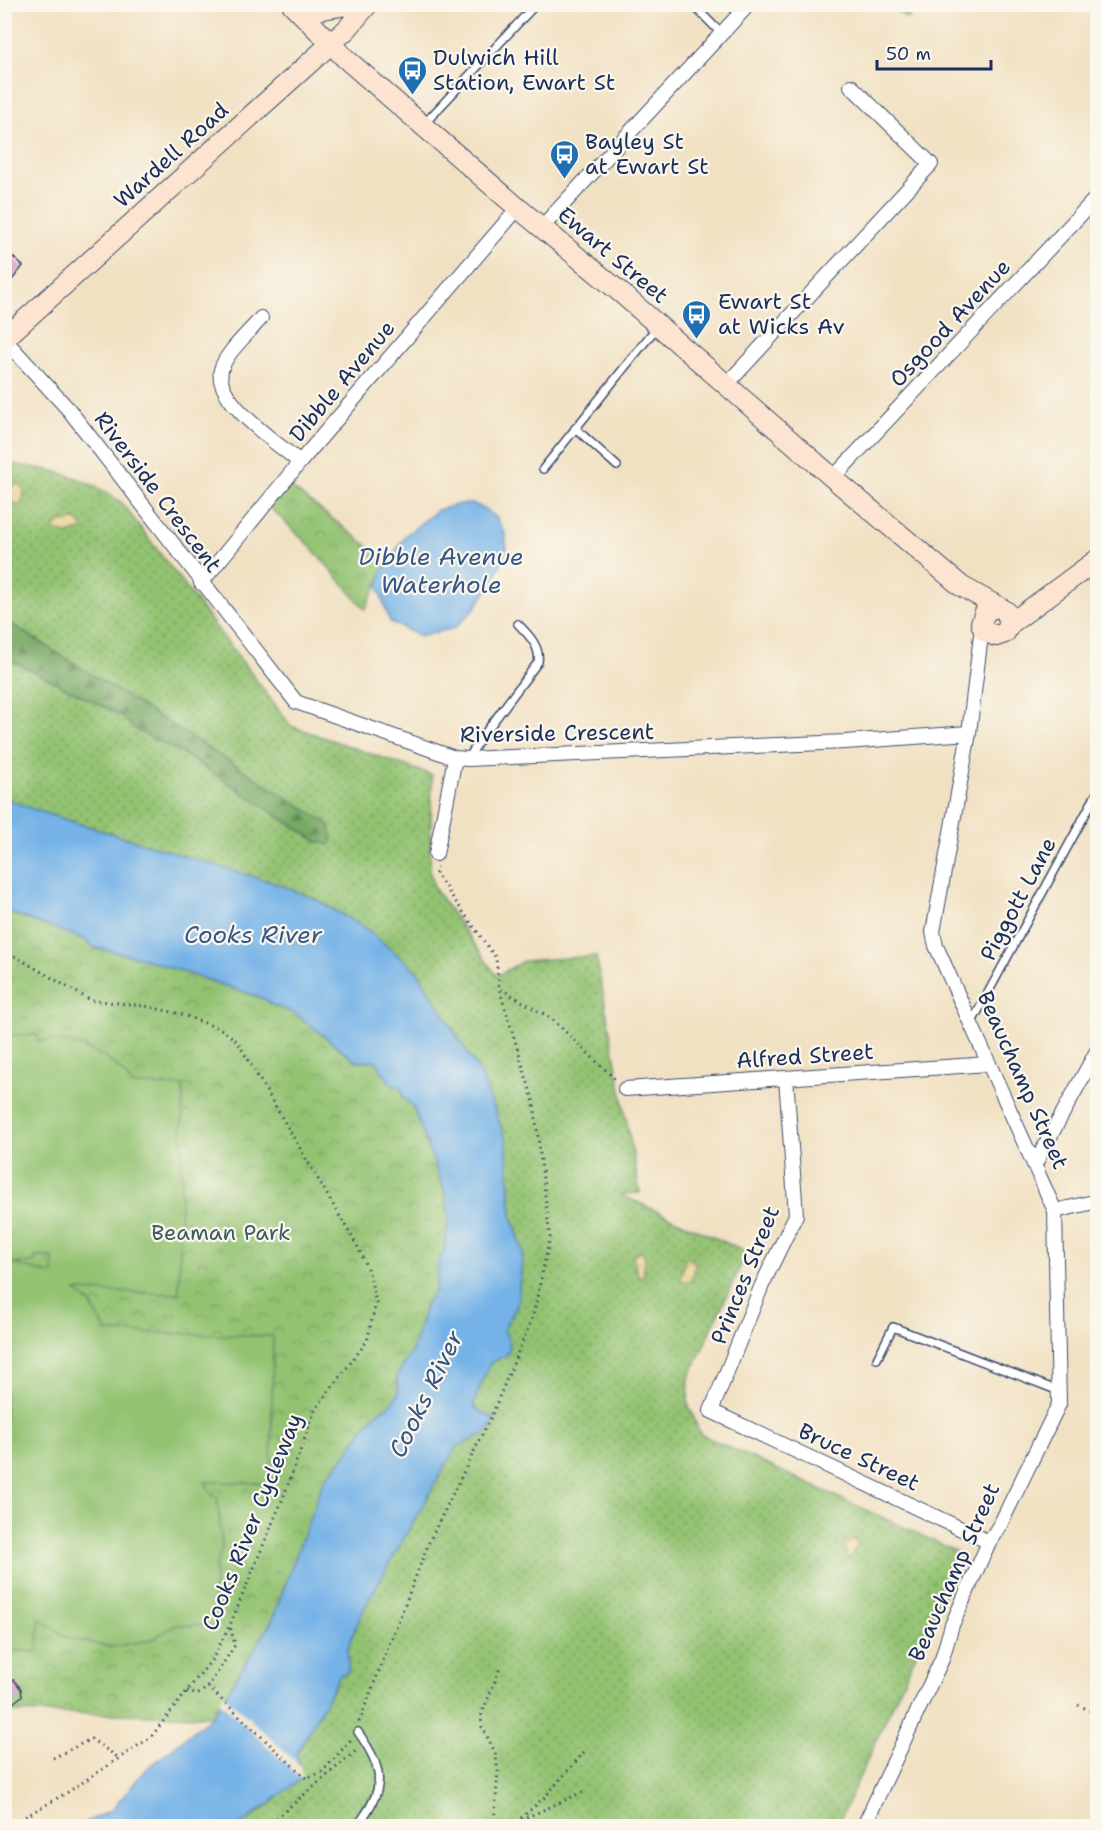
<svg xmlns="http://www.w3.org/2000/svg" width="1102" height="1831" font-family="'Shantell Sans',sans-serif">
  <defs>
    <pattern id="grass-dots" width="8" height="8" patternUnits="userSpaceOnUse" patternTransform="scale(1.5)"><rect width="8" height="8" fill="#93c271"/><path d="M2 2h.1M6 6h.1" fill="none" stroke="#779e60" stroke-width="1.8" stroke-linecap="round"/></pattern>
    <pattern id="forest-firs" width="22" height="20" patternUnits="userSpaceOnUse" patternTransform="scale(1.5)"><rect width="22" height="20" fill="#76a863"/><path d="M5 1l3.5 6h-7zM16 11l3.5 6h-7z" fill="#608955"/></pattern>
    <pattern id="sand-dots" width="8" height="8" patternUnits="userSpaceOnUse" patternTransform="scale(1.5)"><rect width="8" height="8" fill="#eeda9e"/><path d="M2 2h.1M6 6h.1" fill="none" stroke="#ccbb8a" stroke-width="1.8" stroke-linecap="round"/></pattern>
    <pattern id="park-crowns" width="20" height="18" patternUnits="userSpaceOnUse" patternTransform="scale(1.5)"><rect width="20" height="18" fill="#93c271"/><path d="M2 6a3 3 0 1 1 6 0M12 15a3 3 0 1 1 6 0" fill="none" stroke="#779e60"/></pattern>
  </defs>
  <rect width="100%" height="100%" fill="#fbf7ec"/>
  <filter id="ink" filterUnits="userSpaceOnUse"><feTurbulence type="fractalNoise" baseFrequency=".0167" numOctaves="2"/><feDisplacementMap in="SourceGraphic" scale="12" xChannelSelector="R" yChannelSelector="G"/><feConvolveMatrix kernelMatrix="1 2 1 2 8 2 1 2 1" color-interpolation-filters="sRGB"/></filter>
  <filter id="wash" filterUnits="userSpaceOnUse"><feTurbulence type="fractalNoise" baseFrequency=".008" numOctaves="4" result="noise"/><feDisplacementMap in="SourceGraphic" scale="24" xChannelSelector="R" yChannelSelector="G"/><feGaussianBlur stdDeviation="1.35" result="paint"/><feColorMatrix in="noise" values="0 0 0 0 0 0 0 0 0 0 0 0 0 0 0 0 0 1.4 0 .05"/><feComposite in="paint" operator="in"/></filter>
  <g filter="url(#wash)">
    <rect width="100%" height="100%" fill="#f1e1c3"/>
    <path fill="url(#grass-dots)" stroke="#577868" stroke-width="1.5" d="M4,463c49,6 76,11 117,39l170,224 141,49 -2,94 4,19 63,88 26,-15 73,-5 44,237 -21,1 128,58 -58,126 -1,25 12,31 262,120 -125,272h-598l35,-24 23,-33v-16l43,-78 8,-2v-27l16,-38 92,-161 30,-14 9,-14 -18,-9 -4,-6 17,-41 17,-8 3,-10 -6,-16 13,-23 6,-54 -11,-36 -6,-76 -25,-65 -64,-104 -52,-43 -50,-29 -41,-16 -233,-71 -36,-14z"/>
    <path fill="url(#forest-firs)" stroke="#486c60" stroke-width="1.5" d="M5,620l324,204 4,16 -4,5 -11,-3 -136,-89 -48,-24 -14,-14 -115,-58z"/>
    <path fill="url(#sand-dots)" stroke="#84847e" stroke-width="1.5" d="M19,484l5,5 -2,15 -3,1 -6,-3 -5,-10 6,-7z
      M75,520l7,6 -1,4 -16,4 -11,-5 4,-6z
      M641,1251l4,6 -2,19 -4,2 -6,-21 3,-4z
      M689,1258l7,7 -5,15 -8,1 -2,-3 4,-18z
      M853,1539l5,4 -8,16 -3,-2 -3,-12z"/>
    <path fill="url(#park-crowns)" stroke="#577868" stroke-width="1.5" d="M891,5h29l-13,14z
      M284,482l105,80 -24,47 -56,-64 -43,-41z
      M5,911l79,28 8,8 50,11 123,41 5,5 26,10 60,47h20l13,20 12,8 3,9 9,9 33,88 3,21 -5,35 -6,11 -2,27 -11,17 -12,43 -16,27 1,18 -7,10 -11,6 -15,16 -22,33 -19,21 -53,143 -59,93 -207,-4z"/>
    <path fill="#93c271" stroke="#577868" stroke-width="1.5" d="M5,1035h33v6c33,-4 77,15 94,44l51,1 -4,208 -103,-3 14,12 17,29 166,4 -2,147 -66,-1 8,14h4l5,51 -7,22 -1,56h-38l-25,15 -41,7 -43,-9 -28,-20 -1,33h-33v-385l9,-2 39,11v-18h-18l-1,6h-29z"/>
    <path fill="#74b2e7" stroke="#4870a2" stroke-width="1.5" d="M459,504h15l11,5 11,8 9,16 2,15 -14,34 -18,26 -20,20 -35,8 -30,-14 -12,-35 3,-13 25,-39 32,-25z
      M4,798l37,14 233,71 41,16 50,29 52,43 64,104 25,65 6,76 11,36 -6,54 -13,22 6,17 -3,10 -17,8 -17,41 4,6 19,9 -10,14 -30,14 -92,161 -16,38v27l-8,2 -43,78 4,26 -62,47h-160l34,-17 30,-37 69,-56 59,-93 53,-143 19,-21 22,-33 15,-16 11,-6 7,-10 -1,-18 16,-27 12,-43 11,-17 2,-27 6,-11 5,-35 -3,-21 -33,-88 -9,-9 -3,-9 -12,-8 -13,-20h-20l-60,-47 -26,-10 -5,-5 -123,-41 -50,-11 -8,-8 -79,-28z"/>
    <path fill="#f1e1c3" d="M223,1694l77,72 3,14 -84,-79z"/>
    <g id="blocks">
      <path fill="#d294c2" d="M4,249l19,17 -19,24z
        M8,1680h6l7,9 1,7 -18,14v-26z"/>
    </g>
  </g>
  <g filter="url(#ink)">
    <use href="#blocks" fill-opacity="0" stroke="#3b4a6d" stroke-width="1.5"/>
    <g fill="none" stroke-linecap="round" stroke-linejoin="round">
      <defs>
        <path id="lane" d="M692,4l30,30
          M425,123l111,-119
          M575,428l42,38
          M543,469l114,-142
          M468,759l11,-18 59,-79c3,-15 -10,-28 -20,-38
          M971,1024l127,-233
          M877,1359l16,-32 166,64
          M357,1826c29,-38 28,-55 1,-94"/>
        <path id="street" d="M542,227l207,-223
          M261,318c-12,15 -35,34 -40,52 -7,31 57,74 79,92
          M4,339l65,71 227,292 159,56 13,1 377,-17 124,-9
          M727,384l204,-220 -80,-78
          M833,478l265,-282
          M201,583l99,-121 218,-254
          M436,854l19,-96
          M786,1078l10,137 -34,70 -51,126 278,131
          M625,1089l364,-25
          M1035,1164l63,-115
          M1055,1211l43,-10
          M864,1826l78,-167 10,-34 37,-83 12,-19 58,-119 -4,-193 -119,-265 -3,-14 36,-199 13,-106"/>
        <path id="secondary" d="M292,4l54,55 172,149 102,84 213,186 128,108 45,25 4,13 -5,9 -9,3 -12,-5 -3,-8 4,-11 11,-5
          M301,4l16,6 37,-6
          M4,339l343,-310 21,-25
          M1010,624l88,-65"/>
      </defs>
      <use href="#lane" stroke="#3b4a6d" stroke-width="10"/>
      <use href="#street" stroke="#3b4a6d" stroke-width="16"/>
      <use href="#secondary" stroke="#3b4a6d" stroke-width="22"/>
      <path stroke="#3b4a6d" stroke-width="3" stroke-dasharray="1.5 4.5" stroke-linecap="butt" d="M4,950l86,50 55,6 36,8 42,16 14,11 122,208 11,26 6,28 -9,38 -52,69 -32,88 -53,127 -17,33 -62,79 -83,55 -59,34
        M501,989l51,30 63,60
        M208,1687l98,91 16,-6 29,-32
        M187,1691l10,4 11,-8 27,-42 -5,-19
        M1078,1705l20,9
        M359,1722l71,-182 61,-123 42,-101 17,-79 -16,-134 -35,-115 -3,-30 -60,-84v-7
        M53,1758l38,-19 28,19
        M521,1820l64,-29
        M267,1826l90,-76
        M494,1826l4,-55 -3,-19 -13,-25 -1,-11 20,-50
        M512,1826l34,-30 38,-44"/>
      <use href="#lane" stroke="#fff" stroke-width="7"/>
      <use href="#street" stroke="#fff" stroke-width="14"/>
      <use href="#secondary" stroke="#fde4d0" stroke-width="20"/>
    </g>
  </g>
  <defs>
    <symbol id="bus-pin" viewBox="-11 -11 22 30"><path d="M0 17L-7.5 6A9.5 9.5 0 1 1 7.5 6Z" fill="#1f6fb2" stroke="#fbf7ec"/><path d="M-5-6H5V4H4V6H2V4H-2V6H-4V4H-5ZM-3.5-4V0h7V-4ZM-3.5 1.2v1.5H-2V1.2ZM2 1.2v1.5H3.5V1.2Z" fill="#fff"/></symbol>
  </defs>
  <g fill-rule="evenodd">
    <use href="#bus-pin" x="396" y="54" width="33" height="45"/>
    <use href="#bus-pin" x="548" y="138" width="33" height="45"/>
    <use href="#bus-pin" x="680" y="298" width="33" height="45"/>
  </g>
  <g text-anchor="middle" dominant-baseline="central" stroke-width="4.5" stroke-linejoin="round" paint-order="stroke">
    <g font-size="22" fill="#1b2f5e" stroke="#fbf7ec" text-anchor="start">
      <text x="433" y="57">Dulwich Hill<tspan x="433" dy="25">Station, Ewart St</tspan></text>
      <text x="585" y="141">Bayley St<tspan x="585" dy="25">at Ewart St</tspan></text>
      <text x="718" y="301">Ewart St<tspan x="718" dy="25">at Wicks Av</tspan></text>
    </g>
    <g font-size="22" fill="#1b2f5e" stroke="#fbf7ec">
      <text transform="translate(171 155) rotate(-42)">Wardell Road</text>
      <text transform="translate(613 255) rotate(40)">Ewart Street</text>
      <text transform="translate(950 323) rotate(-47)">Osgood Avenue</text>
      <text transform="translate(342 381) rotate(-50)">Dibble Avenue</text>
      <text transform="translate(158 492) rotate(53)">Riverside Crescent</text>
      <text transform="translate(557 733) rotate(-1)">Riverside Crescent</text>
      <text transform="translate(1018 899) rotate(-62)">Piggott Lane</text>
      <text transform="translate(805 1056) rotate(-4)">Alfred Street</text>
      <text transform="translate(1023 1080) rotate(66)">Beauchamp Street</text>
      <text transform="translate(745 1275) rotate(-68)">Princes Street</text>
      <text transform="translate(859 1457) rotate(25)">Bruce Street</text>
      <text transform="translate(252 1522) rotate(-68)">Cooks River Cycleway</text>
      <text transform="translate(954 1572) rotate(-66)">Beauchamp Street</text>
    </g>
    <g font-size="22" fill="#3f5b64" stroke="#fbf7ec">
      <text x="221" y="1232">Beaman Park</text>
    </g>
    <g font-size="24" font-style="italic" fill="#365687" stroke="#fbf7ec">
      <text x="441" y="557">Dibble Avenue<tspan x="441" dy="28">Waterhole</tspan></text>
      <text x="253" y="935">Cooks River</text>
      <text transform="translate(426 1394) rotate(-64)">Cooks River</text>
    </g>
  </g>
  <rect width="1102" height="1831" fill="none" stroke="#fbf7ec" stroke-width="24"/>
  <path d="M877 60v9h114v-9" fill="none" stroke="#1b2f5e" stroke-width="3"/>
  <text x="886" y="60" font-size="18" fill="#1b2f5e" stroke="#fbf7ec" stroke-width="4.5" paint-order="stroke">50 m</text>
</svg>
